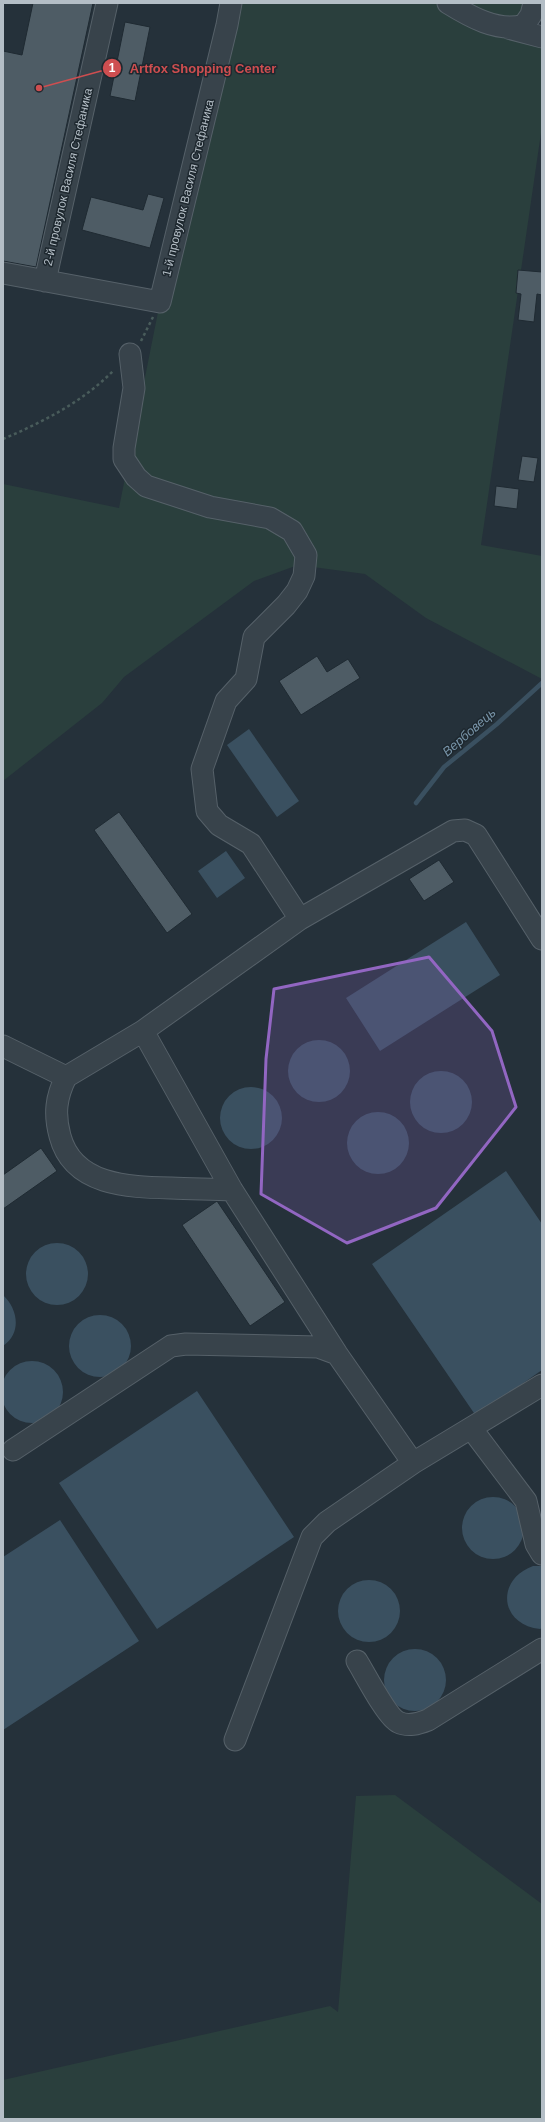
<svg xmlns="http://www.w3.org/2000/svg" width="545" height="2122" font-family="Helvetica,sans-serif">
  <rect width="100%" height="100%" fill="#25313a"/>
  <path fill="#2a3f3d" d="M233,3h203l106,40v83l-61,419 61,11v123l-116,-61 -61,-44 -67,-9 -44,16 -130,96 -22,26 -99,78v-297l116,24 41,-206z
    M463,3h65v5l-15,13z
    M395,1795l147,109v215h-539v-39l327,-74 8,6 18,-216z"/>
  <path fill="#3a5060" d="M249,729l50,72 -22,16 -50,-72z
    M226,851l19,27 -28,20 -19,-27z
    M466,922l34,53 -120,76 -34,-53z
    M288 1071a31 31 0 1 1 62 0a31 31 0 1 1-62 0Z
    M410 1102a31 31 0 1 1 62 0a31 31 0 1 1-62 0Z
    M220 1118a31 31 0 1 1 62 0a31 31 0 1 1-62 0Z
    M347 1143a31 31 0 1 1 62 0a31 31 0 1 1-62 0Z
    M506,1171l36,53v146l-66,46 -104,-152z
    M26 1274a31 31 0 1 1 62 0a31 31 0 1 1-62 0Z
    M3,1295c15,14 19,38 0,51z
    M69 1346a31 31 0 1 1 62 0a31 31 0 1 1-62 0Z
    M1 1392a31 31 0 1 1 62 0a31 31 0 1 1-62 0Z
    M197,1391l97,146 -137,92 -98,-146z
    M462 1528a31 31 0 1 1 62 0a31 31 0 1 1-62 0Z
    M60,1520l79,121 -136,89v-173z
    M533,1566h9v62l-2,1c-40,-4 -45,-49 -7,-63z
    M338 1611a31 31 0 1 1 62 0a31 31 0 1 1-62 0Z
    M384 1680a31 31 0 1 1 62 0a31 31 0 1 1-62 0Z"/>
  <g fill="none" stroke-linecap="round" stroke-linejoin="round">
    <path stroke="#3a5060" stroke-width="4.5" d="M416,803l28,-36 53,-43 45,-41"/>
  </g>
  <path fill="#4e5c65" stroke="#1f2a32" d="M33,3h60l-57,264 -33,-6v-210l19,4z
    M125,22l25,5 -15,74 -25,-5z
    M148,194l16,4 -14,50 -68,-18 9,-33 52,13z
    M518,270l24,2v23l-5,-1 -3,28 -16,-2 3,-26 -5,-1z
    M522,456l16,2 -4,24 -16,-2z
    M496,486l23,3 -2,20 -23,-3z
    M317,656l10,16 21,-13 12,19 -59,37 -22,-34z
    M119,812l73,102 -25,19 -73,-103z
    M439,860l15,22 -30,19 -15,-22z
    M41,1148l16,23 -54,38v-34z
    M217,1201l68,101 -35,24 -68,-101z"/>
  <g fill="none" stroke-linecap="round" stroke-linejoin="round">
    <defs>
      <path id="minor" d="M448,3c21,13 50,30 76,22l7,-10 3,-12
        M508,28l34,9
        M3,273l157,29 67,-277 4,-22
        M45,281l62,-278
        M130,354l4,34 -10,60v11l12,18 10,9 64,21 60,11 22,13 14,24 -2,21 -7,15 -11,14 -32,32 -8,42 -20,22 -24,68 5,42 12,14 32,19 49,75
        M143,1031l89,159 105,164 76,109 129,-78
        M3,1046l63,31 77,-46 157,-112 153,-88 12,-1 11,5 66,104
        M66,1077c-10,20 -12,37 -6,59 13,50 69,51 111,52 21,1 41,1 61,2
        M471,1428l55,73 10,43 6,10
        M13,1450l158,-104 15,-2 132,3 19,7
        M357,1661c8,13 30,56 41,61 10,5 20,2 30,-2l114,-71
        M235,1740l77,-203 15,-15 86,-59"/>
    </defs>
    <use href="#minor" stroke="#566169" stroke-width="23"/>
    <path stroke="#495c5b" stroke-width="2.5" stroke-dasharray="3 3" stroke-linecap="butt" d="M141,341l12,-24
      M3,439c40,-17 81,-38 111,-69"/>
    <use href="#minor" stroke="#38434b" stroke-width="21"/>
  </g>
  <path fill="#9266c2" fill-opacity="0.2" stroke="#9266c2" stroke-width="3" stroke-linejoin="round" d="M429,957l63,74 24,76 -80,101 -89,35 -86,-49 5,-135 8,-70z"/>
  <g text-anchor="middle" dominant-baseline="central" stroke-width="3" stroke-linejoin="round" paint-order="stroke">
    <g font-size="12" fill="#b4bec6" stroke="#1e282f">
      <text transform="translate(68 177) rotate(-77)">2-й провулок Василя Стефаника</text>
      <text transform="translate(188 188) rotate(-76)">1-й провулок Василя Стефаника</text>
    </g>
    <g font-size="13" font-style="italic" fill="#7793a7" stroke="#1e282f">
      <text transform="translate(469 732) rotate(-41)">Вербовець</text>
    </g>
  </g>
  <path fill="none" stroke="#ce4e50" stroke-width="1.5" d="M39 88L112 68"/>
  <g fill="#ce4e50" stroke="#1e282f" stroke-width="1.5">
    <circle cx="39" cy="88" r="4"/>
    <circle cx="112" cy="68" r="10"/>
  </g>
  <g font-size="12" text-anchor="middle" font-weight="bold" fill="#fff">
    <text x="112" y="72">1</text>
  </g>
  <g font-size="13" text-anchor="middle" font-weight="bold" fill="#ce4e50" stroke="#1e282f" stroke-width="3" stroke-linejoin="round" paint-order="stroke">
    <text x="203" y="73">Artfox Shopping Center</text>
  </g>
  <rect width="545" height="2122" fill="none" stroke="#b4bec6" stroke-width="8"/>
</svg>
